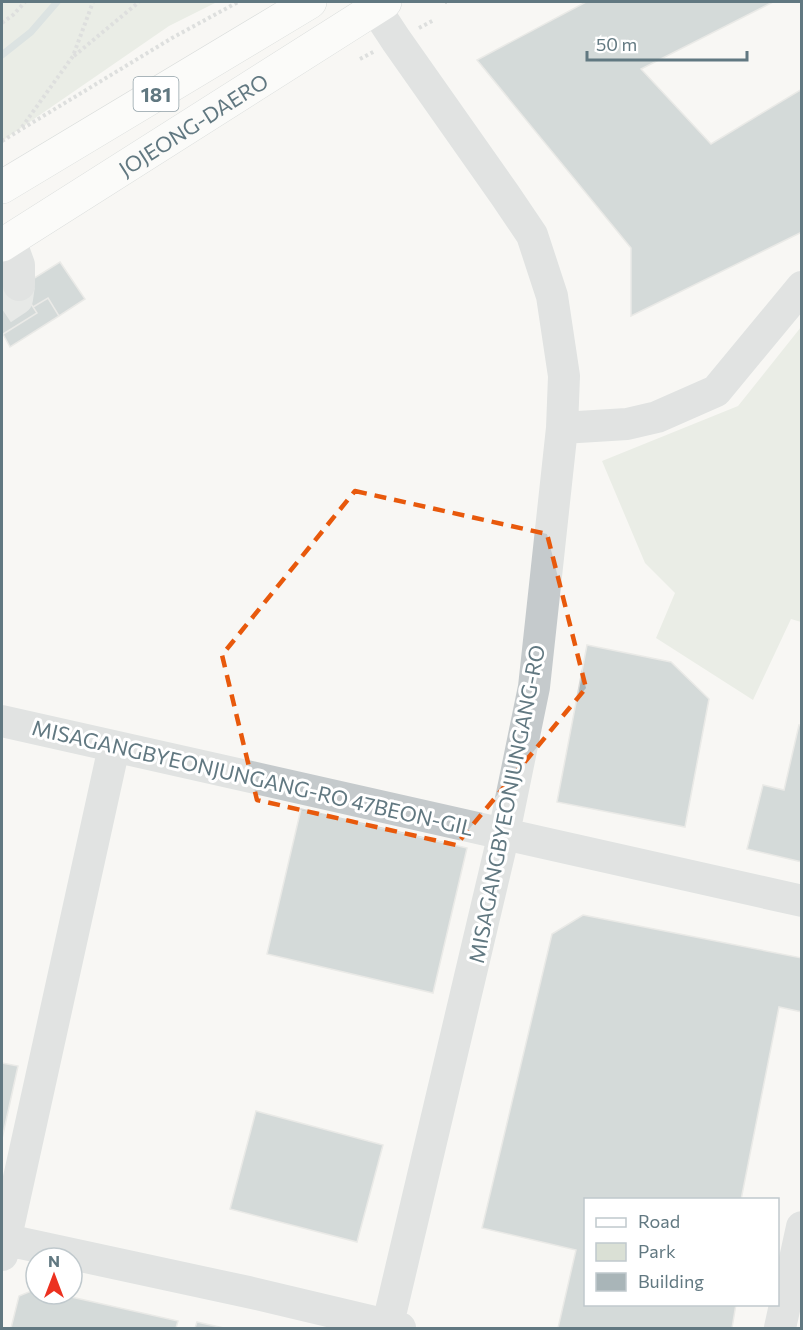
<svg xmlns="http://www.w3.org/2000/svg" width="803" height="1330" font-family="Commissioner,sans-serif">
  <rect width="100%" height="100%" fill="#f8f7f4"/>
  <path fill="#dae0d5" d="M2,2h215l-48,24 -167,115z
    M801,327v295l-10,-3 -38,81 -97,-62 19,-45 -30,-30 -43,-102 136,-55z"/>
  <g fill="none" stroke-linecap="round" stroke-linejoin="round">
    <path stroke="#bacacc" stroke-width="7" d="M2,55l29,-23 26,-30"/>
  </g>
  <path fill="#a9b5b8" stroke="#d9d9d7" stroke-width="1.5" d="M586,2h187l-132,67 70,75 91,-55v143l-171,84v-68l-154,-188z
    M60,262l25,37 -26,17 -11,-18 -15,9 -13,-20z
    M15,279l22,34 -35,22v-48z
    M48,298l11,18 -49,31 -7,-13 34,-21 -4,-6z
    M587,645l84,17 38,37 -24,128 -128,-25z
    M799,725l3,1v136l-55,-13 16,-64 21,5z
    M301,809l166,39 -34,145 -166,-39z
    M583,915l219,43v54l-23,-5 -38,193h-155v104h150l-4,24h-174l18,-78 -94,-22 70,-294z
    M2,1063l16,3 -16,73z
    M256,1111l127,34 -26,97 -127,-33z
    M36,1289v5h22l120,27 -2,7h-165l8,-32z
    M197,1322l27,6h-29z"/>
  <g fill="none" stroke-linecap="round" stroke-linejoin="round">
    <path stroke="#d2d7d7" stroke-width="32" stroke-dasharray="32 16" stroke-linecap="butt" d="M2,309l15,-10 2,-14"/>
    <defs>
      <g id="major">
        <path d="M2,187l308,-185"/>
        <path id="s1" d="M2,245l383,-243"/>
      </g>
    </defs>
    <use href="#major" stroke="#b6bcbe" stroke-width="34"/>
    <path stroke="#bec2c3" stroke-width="4" stroke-dasharray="3 3" stroke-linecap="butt" d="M445,2h2
      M2,23l11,-8 12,-13
      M419,28l15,-8
      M74,56l65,-54
      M360,59l15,-8
      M22,127l51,-71 20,-54
      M2,141l170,-103 66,-36"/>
    <path stroke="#c5cacc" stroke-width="32" d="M371,2l25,38 109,155 27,40 20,61 12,80 -2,52 -28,259 -30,146 -117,495
      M10,240l9,25v20
      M562,428l65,-4 30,-7 59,-26 86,-104
      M2,721l800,180
      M2,1239l246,53 152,36
      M2,1255l112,-508
      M780,1328l22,-101"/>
    <use href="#major" stroke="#fff" stroke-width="33"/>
  </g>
  <path d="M0 0H803V1330H0ZM355,491l192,43 39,154 -130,157 -199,-45 -35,-145z" fill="#f8f7f4" fill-opacity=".55" fill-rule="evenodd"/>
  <path fill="none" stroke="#e8590c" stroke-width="4.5" stroke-dasharray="12 8" stroke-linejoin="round" d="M355,491l192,43 39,154 -130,157 -199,-45 -35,-145z"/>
  <g text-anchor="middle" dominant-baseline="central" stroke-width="6" stroke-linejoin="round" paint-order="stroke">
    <rect fill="#fff" stroke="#90a0a7" stroke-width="1.5" x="133.5" y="77" width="45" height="34" rx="4.5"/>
    <g font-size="20" font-weight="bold" fill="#617881">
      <text x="156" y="94">181</text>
    </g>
    <g font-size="21" fill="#617881" stroke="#fff">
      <text stroke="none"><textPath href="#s1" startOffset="226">JOJEONG-DAERO</textPath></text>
      <text transform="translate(253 777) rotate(13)">MISAGANGBYEONJUNGANG-RO 47BEON-GIL</text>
      <text transform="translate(506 804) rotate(-79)">MISAGANGBYEONJUNGANG-RO</text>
    </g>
  </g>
  <rect width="803" height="1330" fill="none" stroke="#617881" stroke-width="6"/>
  <rect x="584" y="1198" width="195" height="108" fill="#ffffff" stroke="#c0c9cd" stroke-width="1.5"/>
  <rect x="596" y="1218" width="30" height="9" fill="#ffffff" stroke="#c0c9cd" stroke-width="1.5"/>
  <text x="638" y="1228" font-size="18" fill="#617881">Road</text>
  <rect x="596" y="1243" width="30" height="18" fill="#dae0d5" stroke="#c0c9cd" stroke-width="1.5"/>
  <text x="638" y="1258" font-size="18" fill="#617881">Park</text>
  <rect x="596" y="1273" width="30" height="18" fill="#a9b5b8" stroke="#c0c9cd" stroke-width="1.5"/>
  <text x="638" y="1288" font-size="18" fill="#617881">Building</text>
  <g transform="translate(54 1276)"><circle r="28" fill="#ffffff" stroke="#c0c9cd" stroke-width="1.5"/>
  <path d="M0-4.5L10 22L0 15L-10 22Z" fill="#ec3120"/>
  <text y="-9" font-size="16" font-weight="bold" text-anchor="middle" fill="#617881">N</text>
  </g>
  <path d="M587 51v9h160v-9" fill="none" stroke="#617881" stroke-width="3"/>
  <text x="596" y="51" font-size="18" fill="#617881" stroke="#ffffff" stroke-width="4.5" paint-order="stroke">50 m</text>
</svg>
